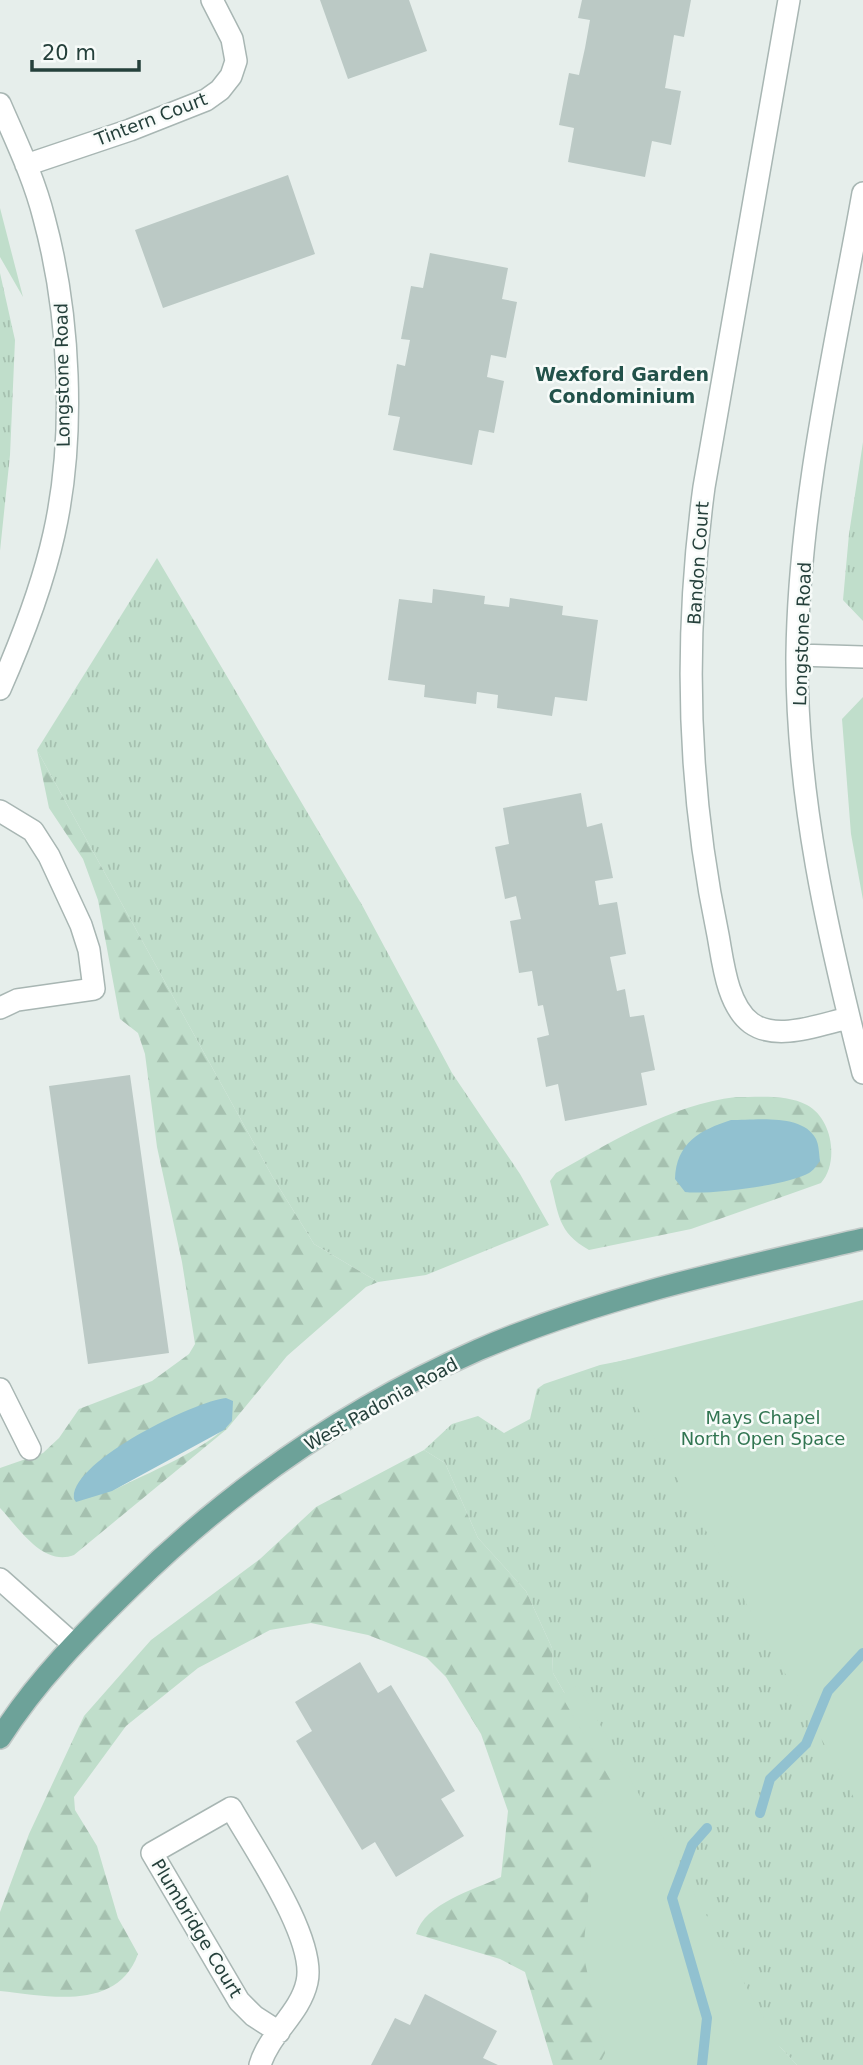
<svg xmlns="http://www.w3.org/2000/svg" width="863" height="2065" font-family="'DejaVu Sans',sans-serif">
  <defs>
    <pattern id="grass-tufts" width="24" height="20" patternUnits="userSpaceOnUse" patternTransform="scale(1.75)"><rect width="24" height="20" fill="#c0decb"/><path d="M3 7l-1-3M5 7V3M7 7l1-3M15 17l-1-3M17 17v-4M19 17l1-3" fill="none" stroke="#a5c0af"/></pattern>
    <pattern id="forest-firs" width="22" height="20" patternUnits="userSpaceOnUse" patternTransform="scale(1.75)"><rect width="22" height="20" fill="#c0decb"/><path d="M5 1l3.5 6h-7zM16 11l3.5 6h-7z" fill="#a5c0af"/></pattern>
  </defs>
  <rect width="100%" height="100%" fill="#e6eeeb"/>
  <path fill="url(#grass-tufts)" d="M0,273l15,67 -5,115 -10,96z
    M863,442v179l-20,-21 6,-66z
    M157,558l205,347 90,168 68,101 29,51 -123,50 -48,7 -64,-38 -42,-68 -235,-426z
    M636,1358l227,416v291h-66l-47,-50 -197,-342 -1,-25 -26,-57 -48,-53 -33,-75 -21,-13 28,-26 26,-8 26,17 26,-14 7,-30 7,-5 56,-19z"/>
  <path fill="url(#forest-firs)" fill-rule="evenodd" d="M37,750l235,426 42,68 64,38 -12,5 -79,69 -60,73 -153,126c-31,12 -55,-27 -74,-47v-40l43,-15 16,-15 20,-29 73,-28 37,-27 6,-10 -13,-82 -25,-115 -12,-93 -7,-21 -18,-14 -22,-119 -15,-41 -34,-51zM232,1421c-26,29 -85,52 -120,70z
    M736,1097c22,0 51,-3 71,8 26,14 32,58 14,78l-130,46 -102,21c-32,-18 -30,-36 -39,-69l6,-8c57,-32 114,-68 180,-76z
    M424,1450l21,13 33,75 48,53 26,57 1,25 197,342 47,50h-244l-28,-93 -25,-13 -84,-25c9,-31 58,-44 85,-57l7,-66 -27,-77 -35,-57 -19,-19 -59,-23 -57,-12 -41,7 -72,38 -72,58 -52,71 1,13 22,36 21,72 20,36c-21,58 -90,42 -138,37v-79l29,-78 55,-118 67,-76 109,-81 56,-52z"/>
  <path fill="#c0decb" d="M0,208l23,89 -23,-40z
    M863,697v203l-12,-66 -9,-115z
    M863,1300v514l-250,-451z
    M578,1685l212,380h-191l6,-12 -22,-100 13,-138 15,-34 -50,-86z"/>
  <path fill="#91c1d0" d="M731,1120c24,0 72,-7 85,19 3,6 3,15 4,22 -3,4 -7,10 -11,12 -20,12 -100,22 -124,19l-10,-13c1,-36 25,-49 56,-59z
    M226,1398l7,3 -1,20 -8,9 -112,61 -36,11 -2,-3c-5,-37 121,-98 152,-101z"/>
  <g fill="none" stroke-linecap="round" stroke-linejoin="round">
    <path stroke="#91c1d0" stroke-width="10" d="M760,1813l10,-34 36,-35 22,-53 35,-38
      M702,2065l5,-47 -35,-120 20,-53 15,-17"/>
  </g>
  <path fill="#bbc9c5" d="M320,0h89l18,51 -79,28z
    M582,0h109l-7,37 -10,-2 -9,53 16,3 -10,54 -19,-4 -7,36 -77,-15 6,-34 -15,-3 10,-52 10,2 6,-27 5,-28 -12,-2z
    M288,175l27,79 -152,54 -28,-78z
    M430,253l78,15 -6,31 15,3 -11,56 -15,-3 -4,22 17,4 -10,52 -15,-3 -7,35 -79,-15 7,-33 -12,-2 9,-51 8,2 5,-26 -9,-1 10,-53 12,2z
    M433,589l52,7 -1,8 25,3 1,-9 53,8 -1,9 36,5 -11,81 -32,-4 -3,19 -55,-8 1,-13 -21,-3 -1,12 -52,-7 1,-12 -37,-5 11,-81 33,4z
    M581,793l6,34 15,-4 11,55 -18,3 4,24 18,-3 9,52 -16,3 7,34 8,-2 5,28 14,-2 11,55 -14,3 6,32 -82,16 -7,-37 -12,3 -9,-49 12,-3 -6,-30 -5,1 -6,-35 -13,2 -9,-52 11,-2 -5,-23 -11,3 -10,-52 14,-3 -6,-36z
    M130,1075l39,278 -81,11 -39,-278z
    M360,1662l18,31 13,-8 64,106 -14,8 23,37 -68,41 -21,-35 -13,8 -66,-109 16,-10 -17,-29z
    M425,1994l72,37 -14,27 15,7h-127l24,-47 15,7z"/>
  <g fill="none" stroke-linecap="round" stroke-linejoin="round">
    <defs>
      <path id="minor" d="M789,0l-85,487c-20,148 -17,301 14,448 5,27 9,70 33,88 26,19 70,1 98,-5
        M0,104c16,37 34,74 44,114 26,96 32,218 10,316 -12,54 -32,105 -54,155
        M26,165l104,-35 76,-30 14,-10 11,-14 5,-15 -4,-22 -20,-39
        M863,193c-27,152 -64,306 -66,462 -1,142 31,281 66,418
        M797,655l66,2
        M0,811l33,20 16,25 32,69 8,25 5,39 -77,11 -17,8
        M0,1389l30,60
        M0,1579l73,65
        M260,2065c9,-31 40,-51 47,-83 10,-43 -54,-135 -76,-174l-79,45 87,148 15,15 25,16"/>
      <path id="major" d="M0,1738c36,-57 84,-105 131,-151 101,-99 218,-180 347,-237 123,-53 255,-81 385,-111"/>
    </defs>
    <use href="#minor" stroke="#a8b6b3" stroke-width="24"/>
    <use href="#major" stroke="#c2cac8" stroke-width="24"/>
    <use href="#minor" stroke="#fff" stroke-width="21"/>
    <use href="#major" stroke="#6da299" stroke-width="21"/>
  </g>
  <g text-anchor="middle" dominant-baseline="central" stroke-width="5" stroke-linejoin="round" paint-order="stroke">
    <g font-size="18" fill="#25403b" stroke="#f7fbf9">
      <text transform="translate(151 119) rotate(-21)">Tintern Court</text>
      <text transform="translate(62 375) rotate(-91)">Longstone Road</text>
      <text transform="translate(698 563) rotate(-86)">Bandon Court</text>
      <text transform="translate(802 634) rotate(-88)">Longstone Road</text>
      <text transform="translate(381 1404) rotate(-29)">West Padonia Road</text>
      <text transform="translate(197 1928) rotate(59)">Plumbridge Court</text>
    </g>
    <g font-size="18" fill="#317551" stroke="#f7fbf9">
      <text x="763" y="1417">Mays Chapel<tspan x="763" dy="21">North Open Space</tspan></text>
    </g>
    <g font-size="19" font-weight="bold" fill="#22524a" stroke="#f7fbf9">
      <text x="622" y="374">Wexford Garden<tspan x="622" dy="22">Condominium</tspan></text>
    </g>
  </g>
  <path d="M32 60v10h107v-10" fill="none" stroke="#25403b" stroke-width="3.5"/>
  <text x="42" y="60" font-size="21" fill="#25403b" stroke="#f7fbf9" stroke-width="5" paint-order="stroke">20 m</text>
</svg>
